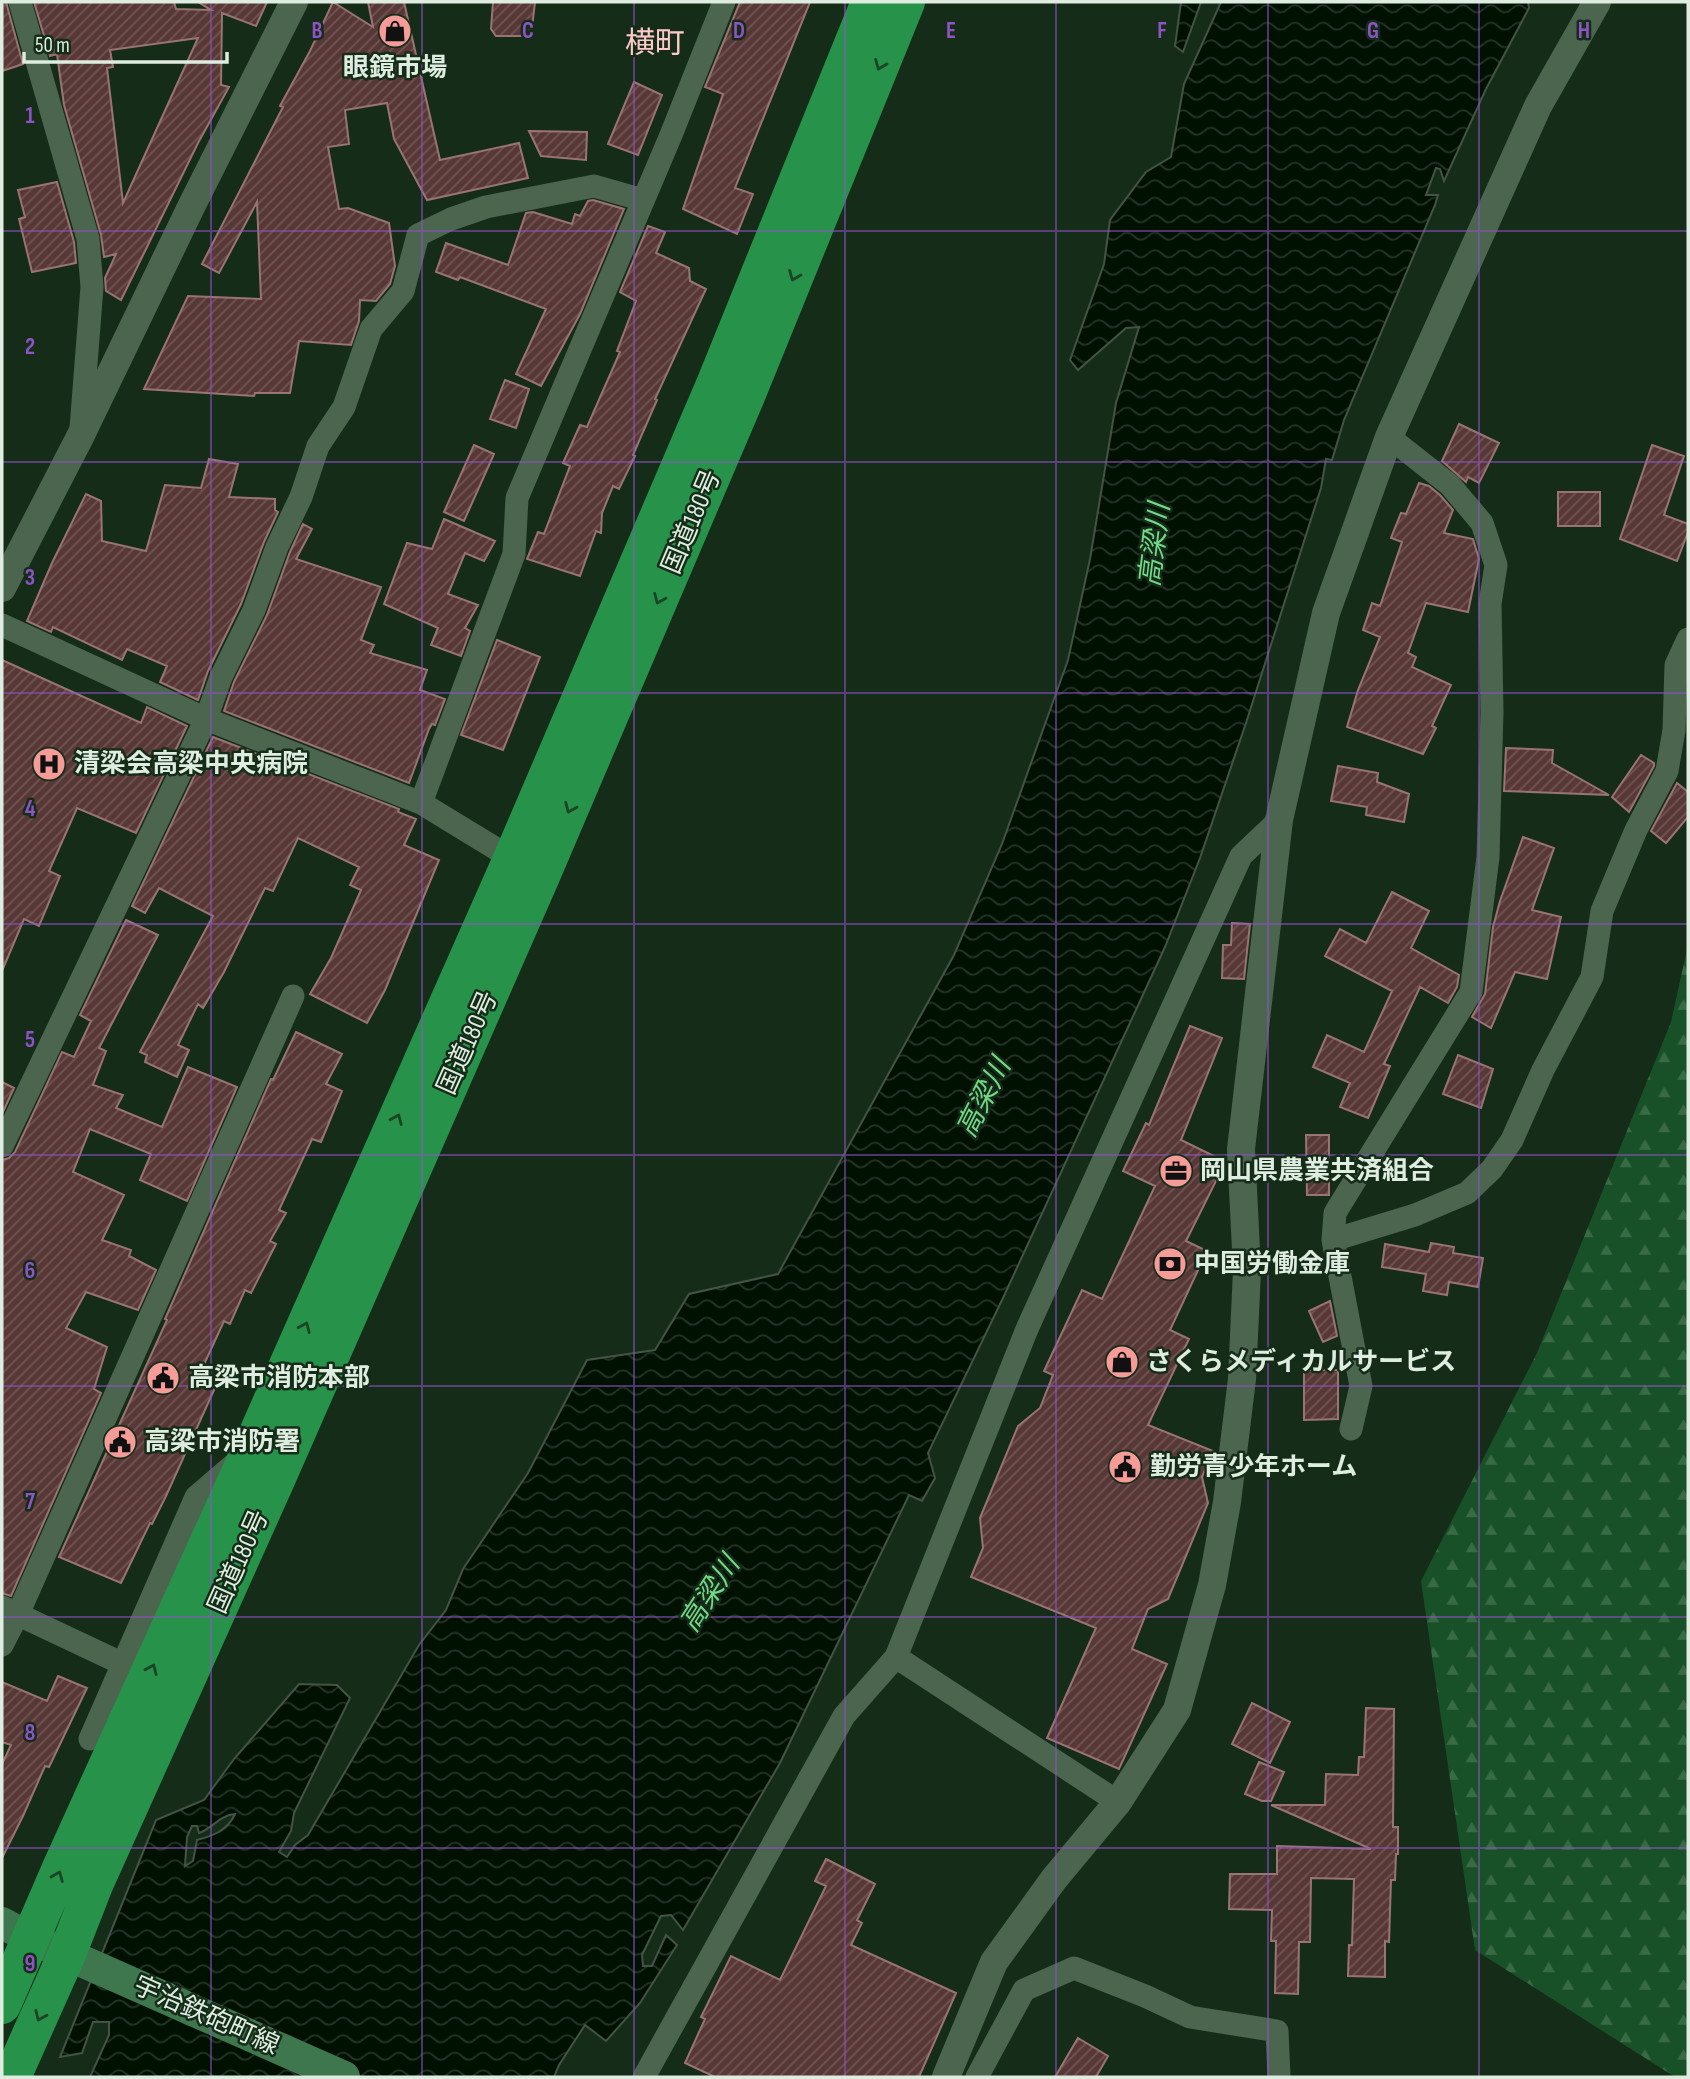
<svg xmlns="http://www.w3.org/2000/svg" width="1690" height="2079" font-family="'Sofia Sans Condensed','Noto Sans JP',sans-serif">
  <defs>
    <pattern id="forest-firs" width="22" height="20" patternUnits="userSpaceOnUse" patternTransform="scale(1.75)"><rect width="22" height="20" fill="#185127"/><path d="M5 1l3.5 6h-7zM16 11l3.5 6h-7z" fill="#396a46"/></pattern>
    <pattern id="water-waves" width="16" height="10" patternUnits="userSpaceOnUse" patternTransform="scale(1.75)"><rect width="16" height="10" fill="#001102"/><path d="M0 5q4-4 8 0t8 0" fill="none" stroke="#253427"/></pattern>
    <pattern id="building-hatch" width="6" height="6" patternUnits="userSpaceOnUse" patternTransform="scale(1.75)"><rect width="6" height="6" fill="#583837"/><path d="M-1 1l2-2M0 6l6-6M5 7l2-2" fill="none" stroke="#705554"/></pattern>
  </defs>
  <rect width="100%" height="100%" fill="#152c19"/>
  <path fill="url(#forest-firs)" d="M1688,945v1132h-13l-200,-127 -54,-369 116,-228 134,-331z"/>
  <path fill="url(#water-waves)" stroke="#435345" stroke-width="2" fill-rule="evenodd" d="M1181,2h20l-18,50 -8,-6z
    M1221,2h307l1,6 -43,81 -42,92 -4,-12 -4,-1 -10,27h12l-3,10 -91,215 -12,40 -6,-1 -5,29 -75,235 -46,135 -35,89 -162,351 -75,155 7,25 -13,23 -13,-6 -129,268 -97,167 -12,-15 -10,1 -19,39 1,11h9l14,-31 11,10 -37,58 -34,38 -21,-16 -26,40 -5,12h-464l19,-42v-13h-16l-11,31 -22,4 96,-237 48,-20 30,-41 65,-75 38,1 13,13 -56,115 -3,18 -12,21 8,5 8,-12 13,-10 111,-190 27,-35 17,-41 65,-96 59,-113 68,-10 34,-56 89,-20 176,-319 48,-111 66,-184 22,-101 26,-156 23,-76 -13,1 -48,42 -8,-10 34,-96 6,-44 36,-48 25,-15 13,-73zM235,1814c-7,16 -22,22 -38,26l-4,21 -8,5 2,-29 5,-11h5l2,7c14,-5 21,-18 36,-19z"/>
  <path fill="url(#building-hatch)" stroke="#997473" stroke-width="2" fill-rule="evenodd" d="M2,2h4l17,62 -21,7z
    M34,2h140l2,7 35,1 -13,-8h69l-11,24 -34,-13 -1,72 8,2 -31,56 -77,157 -15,-9 -1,-13 11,-24 -12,3 -3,-22 -37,-130 -7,-51 -7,2zM198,38l-75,165 -16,-135 6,-1 -3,-17z
    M333,2l40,25 -5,-25h36l36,158 79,-17 9,35 -101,22 -33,-61 -7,-36 -42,7 4,34 -21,3 11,62 9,-1 41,15 6,43 -5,18 -14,17 -16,-1 -1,21 -8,24 -52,-4 -9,52h-35l-1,3 -110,-7 44,-93 73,3 -4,-97 -38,71 -17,-9 81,-157 -3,-1 30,-55z
    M493,2h42l-4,34h-35l-5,-7z
    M740,2h70l-75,186 18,6 -16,40 -54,-25 40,-115 -18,-7z
    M634,82l28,13 -24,60 -30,-11z
    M529,131l58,1 -1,28 -45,-4z
    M57,182l17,60 2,21 -44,9 -13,-53 6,-2 -7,-27z
    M593,200l31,9 -44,105 -39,72 -25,-12 30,-65 -86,-32 -2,3 -22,-8 10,-29 62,22 18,-52 7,-1 39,12 3,-10 5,2 8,-15z
    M648,226l17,6 -9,21 33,15 1,13 16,8 -51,110 2,1 -24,55 2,1 -16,33 -6,-3 -11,27 -1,20 -5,-2 -16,45 -53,-17 11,-27 6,2 26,-68 -7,-3 17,-38 7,2 33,-75 -3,-1 19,-50 -16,-9z
    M505,380l24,9 -13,39 -26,-9z
    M1459,424l40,19 -20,40 -11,-6 -2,5 -24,-21z
    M474,445l20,9 -30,67 -20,-9z
    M1652,445l32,11 -20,59 24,9v8l-11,29 -57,-22z
    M209,459l29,5 -9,33 46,2v11l3,2 -14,30 -23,62 -33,67 -10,29 -38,-18 7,-16 -40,-17 -5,11 -69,-33 -2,5 -24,-11 25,-58 34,-69 15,7 1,40 44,10 19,-66 36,3z
    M1419,483l10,3 11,9 13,15 -9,23 29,6 6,20 -11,53 -42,-9 -18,50 8,4 -4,10 39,18 -19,41 4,2 -13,26 -76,-27 11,-37 22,-53 -17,-7 9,-27 8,3 22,-64 -11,-4 10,-25 5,1z
    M1558,492h42v34h-42z
    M444,519l51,22 -11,20 -19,-8 -17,41 30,11 -13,23 5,3 -9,25 -30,-11 7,-17 -54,-24 23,-61 25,6z
    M303,524l9,5 -16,30 85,28 -20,53 13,5 -4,8 57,17 -7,20 25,9 -10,26 -3,-1 -3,5 -20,54 -185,-72 10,-29 33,-67 23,-63z
    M497,640l43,17 -37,93 -42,-15z
    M2,660l139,63 6,-16 40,19 -51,107 -59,-25 -28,63 11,5 -21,50 -15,-7 -22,52z
    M213,737l186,72 -1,3 18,7 -12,26 35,15 -54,130 -18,33 -57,-29 21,-36 30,-68 -11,-5 9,-18 -61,-29 -25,53 -8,-3 -41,84 -21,36 -5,-4 -20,41 11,5 -12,27 -32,-15 2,-7 -7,-3 73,-136 -54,-28 -14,25 -13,-7z
    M1506,748l47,2 -1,13 57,32 -105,-4z
    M1641,755l13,8v3l-25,46 -17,-15z
    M1338,766l40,7 -1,9 32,12 -5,28 -38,-7 1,-8 -36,-6z
    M1677,783l11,9v25l-22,26 -15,-12z
    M1523,837l31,11 -22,62 29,7 -14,62 -32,-7 -24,56 -19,-11 13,-23 8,-67 7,-26z
    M1392,892l37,19 -18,37 48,27 -2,12 -9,16 -28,-16 -36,77 6,2 -22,52 -28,-11 10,-24 -37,-16 14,-32 37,17 28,-61 -67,-35 15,-27 26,14z
    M126,920l32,15 -59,113 7,3 -13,34 30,10 -7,13 46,19 26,-60 49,20 -50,114 -47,-21 11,-26 -61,-25 -17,43 51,23 -22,45 29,10 -2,6 27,14 -18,40 -52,-18 -20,36 41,19 -13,42 7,4 -90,203 -9,-3v-433l7,-2 6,-6 47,-100 12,5 17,-36 -11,-6z
    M1232,923l18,1 -6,55 -22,-1 1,-33h8z
    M1190,1026l32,12 -41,102 37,18 -8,17 7,4 -31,62 21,10 -37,79 19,9 -41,86 65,26 -11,26 6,26 -40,96 -20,10 -16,40 35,15 -48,105 -72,-31 49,-110 -125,-51 12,-29 -3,-30 38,-92 22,-18 13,-33 -9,-4 38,-81 20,9 53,-113 -32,-15 23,-48 3,2z
    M296,1032l46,22 -16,30 16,7 -21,51 -9,-3 -33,71 7,3 -16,28 6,3 -25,49 -6,-3 -15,34 -6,-3 -23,50 18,8 -53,117 -14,28 -2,-1 -29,60 -62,-26 108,-237 -2,-1 106,-240 2,1z
    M1458,1055l35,14 -12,39 -38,-14z
    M2,1082l12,6 -12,26z
    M1306,1135h23v60h-22z
    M1431,1243l23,4 -1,6 30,5 -5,29 -29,-5 -2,13 -24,-4 3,-17 -44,-7 3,-23 44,8z
    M1330,1301l7,35 -14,6 -14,-31z
    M1304,1370h34v49l-34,1z
    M58,1676l29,12 -38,79 -4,-1 -22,50 -21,42v-94l9,-19 -9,-3v-60l45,19z
    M1252,1703l38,19 -20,41 -38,-19z
    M1366,1708l28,1 -1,118h5v27h-2l-1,26h-4l-2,62 -4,-1v36l-37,-1 1,-31h3l2,-66 -43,-1 -1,64h-11l-1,52 -23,-1 1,-52h-5l1,-31 -43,-1 1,-35h47v-28l94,3 -100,-44h54l1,-31 32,1 1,-18h5z
    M1259,1762l25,10 -13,29h-9l-17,-7z
    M826,1859l49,25 -18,36 5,3 -11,22 105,48 -37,84h-204l-30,-14 20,-44 -4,-2 30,-61 49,24 46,-94 -11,-5z
    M1078,2038l30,18 -12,21h-41z"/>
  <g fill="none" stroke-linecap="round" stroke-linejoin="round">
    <path stroke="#4b654f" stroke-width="23" d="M20,2l68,237 4,48 -11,141
      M2,625l204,94 215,84 100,61
      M421,803l93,-249 3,-56 154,-363 53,-133
      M2,1146l204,-427 15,-42 33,-67 23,-63 24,-50 17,-51 26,-39 27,-78 32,-38 15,-56 33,-16 35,-12 108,-21 49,14
      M1333,1240l82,-25 52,-22 25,-24 20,-29 31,-70 49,-93 10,-66 34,-81 31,-59 7,-41 2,-65 12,-26
      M1351,1429l10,-43 -28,-146 2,-27 136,-221 17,-135 4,-145 -2,-108 6,-39 -14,-42 -32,-38 -61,-48
      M2,1607l121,57
      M2,1645l16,-31 275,-618
      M896,1657l222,145
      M90,1739l106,-242 43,-37
      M644,2077l200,-361 52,-59 131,-328 214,-473 38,-36
      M977,2077l47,-87 50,-22 71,28 45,21 87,14 2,46"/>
    <path stroke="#4b654f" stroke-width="28" d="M2,588l79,-153 110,-228 103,-205
      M946,2077l48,-115 60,-83 64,-77 59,-92 35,-125 15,-83 15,-123 5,-109 -6,-121 38,-329 47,-207 63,-176 149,-331 59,-104"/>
    <path stroke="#3e764d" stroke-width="32" d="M2,1923l30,16 312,138"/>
    <path stroke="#27924a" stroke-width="38" d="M2,2005l59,-137 189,-417 262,-592 204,-477 154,-380
      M12,2077l55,-123 27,-69 182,-405 265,-604 205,-480 160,-394"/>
  </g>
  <defs><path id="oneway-chevron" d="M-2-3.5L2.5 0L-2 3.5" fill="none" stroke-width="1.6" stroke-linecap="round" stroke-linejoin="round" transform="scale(1.75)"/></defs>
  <g stroke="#1a4625">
    <use href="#oneway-chevron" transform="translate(880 65) rotate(112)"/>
    <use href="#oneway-chevron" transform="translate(794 276) rotate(112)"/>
    <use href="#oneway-chevron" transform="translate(659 599) rotate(113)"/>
    <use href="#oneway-chevron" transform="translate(570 808) rotate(113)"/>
    <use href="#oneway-chevron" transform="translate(397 1119) rotate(-66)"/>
    <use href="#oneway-chevron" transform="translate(305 1327) rotate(-66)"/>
    <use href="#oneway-chevron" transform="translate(152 1669) rotate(-66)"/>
    <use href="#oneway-chevron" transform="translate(58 1876) rotate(-68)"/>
    <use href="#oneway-chevron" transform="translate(40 2016) rotate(114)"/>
  </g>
  <path fill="none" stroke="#8f53c6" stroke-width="2" stroke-opacity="0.55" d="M211,2v2075M422,2v2075M634,2v2075M845,2v2075M1056,2v2075M1268,2v2075M1479,2v2075M2,231h1686M2,462h1686M2,693h1686M2,924h1686M2,1155h1686M2,1386h1686M2,1617h1686M2,1848h1686"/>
  <defs>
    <symbol id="shop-disc" viewBox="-11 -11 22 22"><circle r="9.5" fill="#f59b98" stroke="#152c19"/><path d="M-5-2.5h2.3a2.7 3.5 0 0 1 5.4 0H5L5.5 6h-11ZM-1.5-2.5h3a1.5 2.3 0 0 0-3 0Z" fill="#111"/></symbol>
    <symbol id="hospital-disc" viewBox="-11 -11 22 22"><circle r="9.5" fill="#f59b98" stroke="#152c19"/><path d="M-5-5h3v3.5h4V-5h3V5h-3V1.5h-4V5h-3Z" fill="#111"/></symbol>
    <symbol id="office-disc" viewBox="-11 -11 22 22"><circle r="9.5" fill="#f59b98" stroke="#152c19"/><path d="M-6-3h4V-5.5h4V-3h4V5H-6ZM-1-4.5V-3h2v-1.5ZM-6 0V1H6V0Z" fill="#111"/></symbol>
    <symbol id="bank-disc" viewBox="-11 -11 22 22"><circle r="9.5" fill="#f59b98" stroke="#152c19"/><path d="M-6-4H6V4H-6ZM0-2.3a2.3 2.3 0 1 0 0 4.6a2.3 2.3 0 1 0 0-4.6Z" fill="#111"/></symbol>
    <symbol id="civic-disc" viewBox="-11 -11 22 22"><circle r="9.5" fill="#f59b98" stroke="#152c19"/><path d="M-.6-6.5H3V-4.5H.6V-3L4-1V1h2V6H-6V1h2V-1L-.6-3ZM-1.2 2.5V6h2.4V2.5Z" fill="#111"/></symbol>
  </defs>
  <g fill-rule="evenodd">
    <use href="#shop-disc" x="376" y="12" width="38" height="38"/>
    <use href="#hospital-disc" x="30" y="745" width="38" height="38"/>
    <use href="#office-disc" x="1157" y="1152" width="38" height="38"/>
    <use href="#bank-disc" x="1151" y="1245" width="38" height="38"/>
    <use href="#shop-disc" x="1103" y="1343" width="38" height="38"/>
    <use href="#civic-disc" x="144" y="1359" width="38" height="38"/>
    <use href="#civic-disc" x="101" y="1423" width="38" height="38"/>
    <use href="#civic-disc" x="1106" y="1448" width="38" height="38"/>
  </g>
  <g text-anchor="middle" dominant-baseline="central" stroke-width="5" stroke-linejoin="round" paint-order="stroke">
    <g font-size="26" font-weight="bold" fill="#deede0" stroke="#152c19" text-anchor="start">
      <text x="395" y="68" text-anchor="middle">眼鏡市場</text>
      <text x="74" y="764">清梁会高梁中央病院</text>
      <text x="1200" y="1171">岡山県農業共済組合</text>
      <text x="1194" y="1264">中国労働金庫</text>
      <text x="1146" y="1362">さくらメディカルサービス</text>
      <text x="188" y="1378">高梁市消防本部</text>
      <text x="144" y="1442">高梁市消防署</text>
      <text x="1150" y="1467">勤労青少年ホーム</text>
    </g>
    <g font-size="26" fill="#deede0" stroke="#152c19">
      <text transform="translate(692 522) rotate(-67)">国道180号</text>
      <text transform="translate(468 1043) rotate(-66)">国道180号</text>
      <text transform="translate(239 1562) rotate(-66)">国道180号</text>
      <text transform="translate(206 2016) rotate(24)">宇治鉄砲町線</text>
    </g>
    <g font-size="28" font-style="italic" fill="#73d988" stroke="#152c19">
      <text transform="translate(1155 545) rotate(-83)">高梁川</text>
      <text transform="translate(984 1098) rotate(-63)">高梁川</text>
      <text transform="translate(710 1594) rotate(-57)">高梁川</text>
    </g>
    <g font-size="30" fill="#fecac7" stroke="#152c19">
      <text x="655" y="44">横町</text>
    </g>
  </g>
  <g font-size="23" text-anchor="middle" font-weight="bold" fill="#8f53c6" stroke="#152c19" stroke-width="5" stroke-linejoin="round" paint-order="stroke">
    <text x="317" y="38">B</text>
    <text x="528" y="38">C</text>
    <text x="739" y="38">D</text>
    <text x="951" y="38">E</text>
    <text x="1162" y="38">F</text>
    <text x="1373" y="38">G</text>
    <text x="1584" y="38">H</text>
    <text x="30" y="123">1</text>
    <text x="30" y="354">2</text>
    <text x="30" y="585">3</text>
    <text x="30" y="816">4</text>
    <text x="30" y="1047">5</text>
    <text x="30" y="1278">6</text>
    <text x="30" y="1509">7</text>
    <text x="30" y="1740">8</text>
    <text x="30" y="1971">9</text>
  </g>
  <rect width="1690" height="2079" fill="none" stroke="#deede0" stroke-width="7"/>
  <path d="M24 52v10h203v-10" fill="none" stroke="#deede0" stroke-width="3.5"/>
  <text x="35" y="52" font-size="21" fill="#deede0" stroke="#152c19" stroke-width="5" paint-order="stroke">50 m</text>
</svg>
